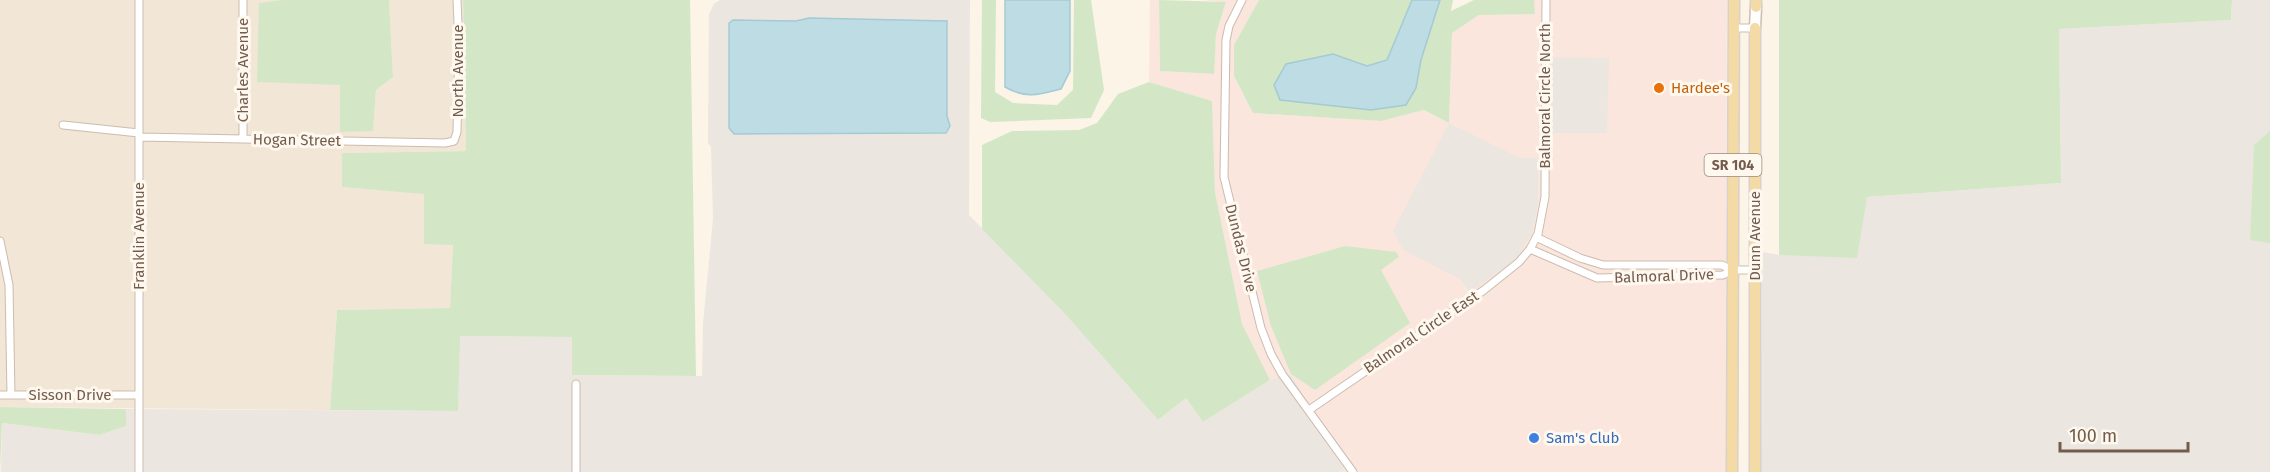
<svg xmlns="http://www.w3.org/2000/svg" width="2270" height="472" font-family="'Fira Sans',sans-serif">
  <rect width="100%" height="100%" fill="#fbf4e7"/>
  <path fill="#f2e6d6" d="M0,0h281l-22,3 81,82v47l33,-2 3,-40 17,-13 -4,-77h74l3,151 -124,2v34l82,6v51h29l-3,64 -113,2 -7,100 -330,-3z"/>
  <path fill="#fae6dc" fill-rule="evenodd" d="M1150,0h9l1,71 53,3 3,-40 10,-31 -23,-3h56l-25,45v31l19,37 128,8 43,-11 25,13 3,-90 27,-18 56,-1 -1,-14h193l-1,472h-387l5,-4 -53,-94 -21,6 -28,-56 -27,-132 -3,-91 -63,-19zM1449,123l71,36 19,-1 -1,48 -6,27 -64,60 -8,-14zM1345,246l53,12 -18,12 -123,1z"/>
  <path fill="#ece6e1" d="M720,0h250l-1,215 97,100 92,105 28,-22 17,24 67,-42 21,-6 54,94 -6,4h-1338l1,-49 98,12 26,-9v-17l332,2 1,-75 113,1v38l130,1 1,-52 10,-105 -2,-72 -3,-4 1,-129 5,-10z
    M2232,0h38v472h-509l1,-220 17,3 87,-58 195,-14 -2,-154 172,-9z
    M1540,57l69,1 -2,75h-68z
    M1449,123l71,35h19l-1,48 -6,27 -16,26 -47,34 -9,-14 -57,-29 -10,-19z"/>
  <path fill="#d3e7c7" d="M281,0h108l4,77 -17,13 -3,41 -33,1v-47l-83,-3 2,-79z
    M463,0h227l6,376 -124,-1v-38l-112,-1 -2,75 -128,-1 7,-100 113,-2 3,-63 -29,-1v-50l-82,-7v-34l124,-2z
    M982,0h14l-1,92 18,11 44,2 16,-15 1,-90h17l13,90 -13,28 -101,4 -9,-4z
    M1159,0l67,2 -10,32 -2,40 -54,-3z
    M1259,0h153l-25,60 -20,6 -34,-12 83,34 5,-28 19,-60h13l-2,11 23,-11h60l1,14 -56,1 -27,18 -3,90 -25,-13 -43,11 -128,-8 -19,-37v-31z
    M1779,0h453l-1,20 -172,9 2,154 -194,14 -10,61 -78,-3z
    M1149,82l63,19 3,91 27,132 28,56 -67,42 -17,-24 -28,22 -92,-105 -84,-86v-84l30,-14 67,-1 18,-7 21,-29z
    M2270,131v112l-20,-3 4,-95z
    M1345,246l51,6 3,5 -18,13 29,53 -95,67 -24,-16 -20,-48 -14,-55z
    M0,407l126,2v17l-26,9 -98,-12 -2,49z"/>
  <path fill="#bddce3" stroke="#a4cad4" stroke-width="1.5" d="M1005,0h65v71l-9,18c-23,6 -35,10 -56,-2z
    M1412,0h28l-19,60 -5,28 -10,17 -35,5 -91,-10 -6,-15 12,-21 47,-10 34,12 20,-6z
    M809,18l138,3v95l3,10 -4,7 -212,1 -5,-6v-105l4,-3 63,1z"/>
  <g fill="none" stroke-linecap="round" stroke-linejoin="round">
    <defs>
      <path id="street" d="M243,0v139
        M1242,0l-13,26 -3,14 -2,137 37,151 10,26 11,20 71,98
        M1733,28h22
        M63,125l76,8
        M140,137l305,6 9,-2 3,-9 2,-86 -2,-46
        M1536,237l44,21 23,7h119l10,5h23
        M0,241l9,44 2,110
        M1530,249l67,29 126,-3 9,-5
        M576,384v88
        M0,395h139
        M1309,410l175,-120 35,-28 11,-13 8,-15 7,-37 1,-197
        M139,472v-472"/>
      <path id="secondary" d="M1755,28l1,-21"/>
      <path id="primary" d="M1756,7v-7
        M1732,472l2,-472
        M1755,472v-444"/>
    </defs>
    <use href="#street" stroke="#ccbcae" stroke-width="9"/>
    <use href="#secondary" stroke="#cebdac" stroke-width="13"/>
    <use href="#primary" stroke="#d8d1cd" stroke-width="13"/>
    <use href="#street" stroke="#fff" stroke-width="7"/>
    <use href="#secondary" stroke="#fff" stroke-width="10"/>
    <use href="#primary" stroke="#f4daa5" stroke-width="10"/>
  </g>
  <circle fill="#e8710a" stroke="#fef8ee" stroke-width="2" cx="1659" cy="88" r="6"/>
  <circle fill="#3f7fe0" stroke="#fef8ee" stroke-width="2" cx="1534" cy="438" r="6"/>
  <g text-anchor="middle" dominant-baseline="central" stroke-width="6" stroke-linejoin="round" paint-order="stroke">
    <rect fill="#fef8ee" stroke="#9d8b7e" stroke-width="1.5" x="1704.5" y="154" width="57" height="22" rx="4.5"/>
    <g font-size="14" font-weight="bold" fill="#735c4e">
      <text x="1733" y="165">SR 104</text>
    </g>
    <g font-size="15" fill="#735c4e" stroke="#fef8ee">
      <text transform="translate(243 70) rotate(-90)">Charles Avenue</text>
      <text transform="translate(458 71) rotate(-90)">North Avenue</text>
      <text transform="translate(1545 96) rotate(-90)">Balmoral Circle North</text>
      <text transform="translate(297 140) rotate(1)">Hogan Street</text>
      <text transform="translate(139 236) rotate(-90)">Franklin Avenue</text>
      <text transform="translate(1755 236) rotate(-90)">Dunn Avenue</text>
      <text transform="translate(1241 248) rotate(76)">Dundas Drive</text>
      <text transform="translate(1664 276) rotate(-2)">Balmoral Drive</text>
      <text transform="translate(1421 332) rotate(-34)">Balmoral Circle East</text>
      <text x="70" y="395">Sisson Drive</text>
    </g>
    <g font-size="15" fill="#c56008" stroke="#fef8ee" text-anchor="start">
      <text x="1671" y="88">Hardee's</text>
    </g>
    <g font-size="15" fill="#366cbe" stroke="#fef8ee" text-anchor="start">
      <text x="1546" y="438">Sam's Club</text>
    </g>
  </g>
  <path d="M2060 442v9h128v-9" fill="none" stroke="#735c4e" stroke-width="3"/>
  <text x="2069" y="442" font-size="18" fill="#735c4e" stroke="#fef8ee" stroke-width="4.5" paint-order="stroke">100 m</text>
</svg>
